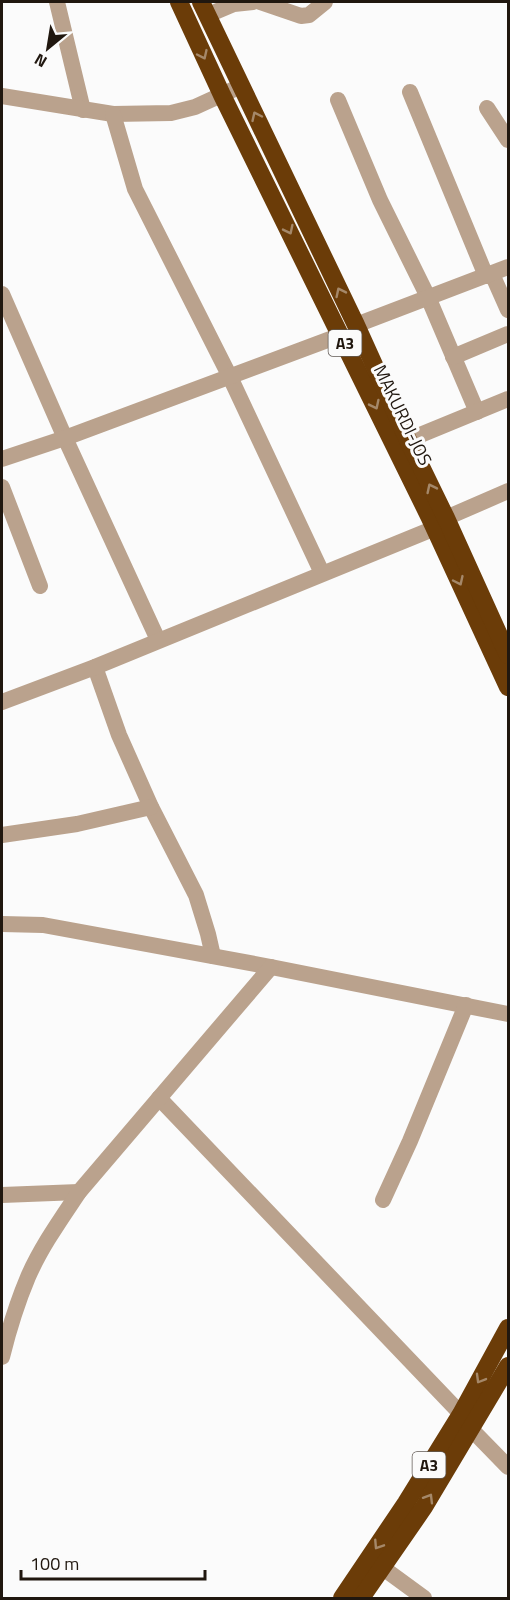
<svg xmlns="http://www.w3.org/2000/svg" width="510" height="1600" viewBox="0 0 510 1600" font-family="'Titillium Web',sans-serif">
  <style>
    .lines { fill: none; stroke-linecap: round; stroke-linejoin: round }
    .minor { stroke: #baa28d; stroke-width: 16 }
    .highway { stroke: #6b3c08; stroke-width: 18 }
    .oneway { stroke: #a58869 }
    .labels { text-anchor: middle; dominant-baseline: central; stroke-width: 6; stroke-linejoin: round; paint-order: stroke }
    .shield { fill: #fbfbfb; stroke: #625b56; stroke-width: 1.5 }
    .shield-label { font-size: 16px; font-weight: bold; fill: #20170f }
    .street-label { font-size: 18px; fill: #20170f; stroke: #fbfbfb }
  </style>
  <rect width="100%" height="100%" fill="#fbfbfb"/>
  <g class="lines">
    <g class="minor">
      <path d="M 57,2 L 83,110"/>
      <path d="M 260,2 L 301,16 L 309,15 L 325,2"/>
      <path d="M 208,15 L 234,4 L 253,2"/>
      <path d="M 410,92 L 486,276"/>
      <path d="M 2,96 L 113,114 L 171,113 L 195,107 L 241,86"/>
      <path d="M 338,100 L 380,200 L 428,297 L 477,412"/>
      <path d="M 487,108 L 508,140"/>
      <path d="M 113,114 L 135,189 L 230,377 L 322,573"/>
      <path d="M 492,274 L 508,310"/>
      <path d="M 2,294 L 65,438 L 158,640"/>
      <path d="M 356,325 L 508,267"/>
      <path d="M 453,357 L 508,334"/>
      <path d="M 408,440 L 508,399"/>
      <path d="M 2,459 L 65,438 L 341,335"/>
      <path d="M 2,487 L 40,586"/>
      <path d="M 446,518 L 508,491"/>
      <path d="M 95,667 L 119,735 L 151,807 L 196,895 L 208,934 L 213,956"/>
      <path d="M 2,702 L 95,667 L 435,528"/>
      <path d="M 2,835 L 77,824 L 151,807"/>
      <path d="M 2,924 L 43,925 L 271,967 L 508,1014"/>
      <path d="M 159,1098 L 461,1414"/>
      <path d="M 2,1195 L 79,1192"/>
      <path d="M 383,1200 L 410,1141 L 466,1005"/>
      <path d="M 2,1357 C 9,1329 17,1303 28,1277 C 41,1247 61,1219 79,1192 L 271,967"/>
      <path d="M 471,1429 L 508,1467"/>
      <path d="M 383,1568 L 424,1598"/>
    </g>
    <g class="highway">
      <path d="M 179,2 L 222,95 L 429,516 L 508,687"/>
      <path d="M 201,2 L 356,325 L 408,440 L 446,518 L 508,655"/>
      <path d="M 342,1598 L 406,1503 L 461,1414 L 508,1328"/>
      <path d="M 361,1598 L 424,1507 L 508,1366"/>
    </g>
  </g>
  <defs><path id="oneway-chevron" d="M-2-3.5L2.5 0L-2 3.5" fill="none" stroke-width="1.6" stroke-linecap="round" stroke-linejoin="round" transform="scale(1.5)"/></defs>
  <g class="oneway">
    <use href="#oneway-chevron" transform="translate(203 55) rotate(65)"/>
    <use href="#oneway-chevron" transform="translate(256 116) rotate(-115)"/>
    <use href="#oneway-chevron" transform="translate(289 230) rotate(64)"/>
    <use href="#oneway-chevron" transform="translate(340 292) rotate(-116)"/>
    <use href="#oneway-chevron" transform="translate(375 405) rotate(64)"/>
    <use href="#oneway-chevron" transform="translate(431 488) rotate(-116)"/>
    <use href="#oneway-chevron" transform="translate(459 581) rotate(65)"/>
    <use href="#oneway-chevron" transform="translate(480 1379) rotate(120)"/>
    <use href="#oneway-chevron" transform="translate(429 1498) rotate(-59)"/>
    <use href="#oneway-chevron" transform="translate(378 1545) rotate(123)"/>
  </g>
  <g class="labels">
    <g class="shield">
      <rect x="328.5" y="330" width="33" height="26" rx="4.5"/>
      <rect x="412.5" y="1452" width="33" height="26" rx="4.5"/>
    </g>
    <g class="shield-label">
      <text x="345" y="343">A3</text>
      <text x="429" y="1465">A3</text>
    </g>
    <g class="street-label">
      <text transform="translate(403 415) rotate(64)">MAKURDI-JOS</text>
    </g>
  </g>
  <rect width="510" height="1600" fill="none" stroke="#20170f" stroke-width="6"/>
  <g transform="translate(48 48) rotate(210)" stroke="#fbfbfb" stroke-width="4.5" paint-order="stroke">
  <path d="M0-4.5L10 22L0 15L-10 22Z" fill="#20170f"/>
  <text y="-9" font-size="16" font-weight="bold" text-anchor="middle" fill="#20170f">N</text>
  </g>
  <path d="M21 1570v9h184v-9" fill="none" stroke="#20170f" stroke-width="3"/>
  <text x="30" y="1570" font-size="18" fill="#20170f" stroke="#fbfbfb" stroke-width="4.5" paint-order="stroke">100 m</text>
</svg>
